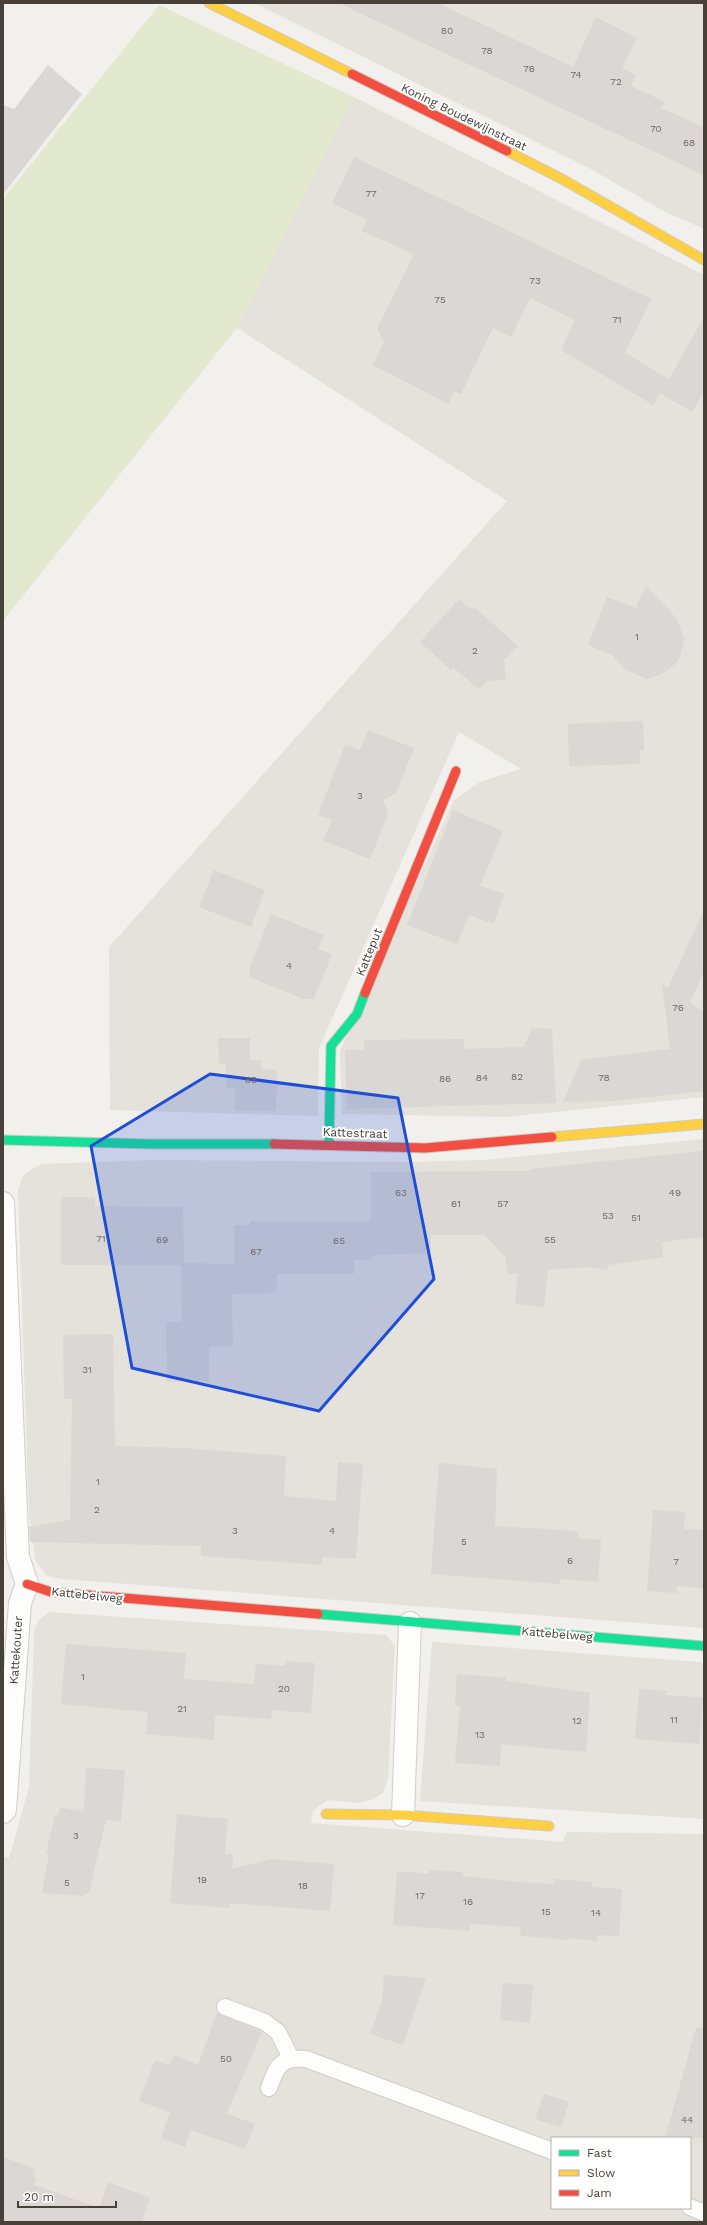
<svg xmlns="http://www.w3.org/2000/svg" width="707" height="2225" viewBox="0 0 707 2225" font-family="'Work Sans',sans-serif">
  <style>
    .residential { fill: #e5e1db; fill-rule: evenodd }
    .green { fill: #e2e9cf }
    .building { fill: #dad7d4 }
    .lines { fill: none; stroke-linecap: round; stroke-linejoin: round }
    .lane-casing { stroke: #d0cecb; stroke-width: 18 }
    .street-casing { stroke: #d0cecb; stroke-width: 24 }
    .fast-casing { stroke: #d0ccc4; stroke-width: 11 }
    .slow-casing { stroke: #d0ccc4; stroke-width: 11 }
    .jam-casing { stroke: #d0ccc4; stroke-width: 11 }
    .lane { stroke: #fdfdfc; stroke-width: 16 }
    .street { stroke: #fdfdfc; stroke-width: 22 }
    .fast { stroke: #16e098; stroke-width: 9 }
    .slow { stroke: #ffcf43; stroke-width: 9 }
    .jam { stroke: #f24e42; stroke-width: 9 }
    .marked { fill: #1d4ed8; fill-opacity: 0.2; stroke: #1d4ed8; stroke-width: 3; stroke-linejoin: round }
    .labels { text-anchor: middle; dominant-baseline: central; stroke-width: 4; stroke-linejoin: round; paint-order: stroke }
    .number-label { font-size: 10px; fill: #6e6861 }
    .street-label { font-size: 12px; fill: #484139; stroke: #fff }
  </style>
  <rect width="100%" height="100%" fill="#f2f0ed"/>
  <g class="residential">
    <path d="M 254,3 L 704,3 L 704,229 L 665,212 L 589,168 Z"/>
    <path d="M 354,97 L 704,275 L 704,1097 L 506,1117 L 342,1114 L 340,1051 L 454,800 L 480,782 L 521,769 L 459,732 L 319,1048 L 318,1116 L 110,1110 L 109,947 L 507,501 L 237,328 Z"/>
    <path d="M 704,1139 L 703,1628 L 62,1579 L 47,1576 L 35,1560 L 29,1513 L 18,1191 L 23,1175 L 41,1164 L 152,1160 L 407,1162 L 483,1160 Z"/>
    <path d="M 49,1612 L 386,1635 L 395,1646 L 388,1778 L 383,1793 L 371,1800 L 357,1803 L 327,1800 L 313,1811 L 311,1823 L 563,1842 L 567,1832 L 704,1834 L 704,2222 L 3,2222 L 3,1856 L 9,1858 L 29,1787 L 34,1632 L 38,1621 ZM 552,2138 L 690,2138 L 690,2208 L 552,2208 Z"/>
    <path d="M 432,1642 L 701,1662 L 704,1666 L 704,1819 L 420,1801 Z"/>
  </g>
  <path class="green" d="M 159,5 L 354,97 L 237,328 L 3,621 L 3,199 Z"/>
  <g class="building">
    <path d="M 338,3 L 438,3 L 573,67 L 596,17 L 637,38 L 622,68 L 636,75 L 631,86 L 665,102 L 661,108 L 704,127 L 704,175 Z"/>
    <path d="M 48,65 L 82,94 L 3,194 L 3,105 L 14,109 Z"/>
    <path d="M 354,157 L 651,299 L 625,353 L 669,379 L 704,317 L 704,391 L 692,412 L 660,393 L 653,405 L 561,350 L 575,320 L 530,298 L 511,337 L 493,328 L 461,394 L 454,391 L 449,404 L 373,365 L 384,342 L 377,329 L 414,254 L 362,231 L 367,220 L 332,203 Z"/>
    <path d="M 646,586 L 677,619 L 684,639 L 680,657 L 674,665 L 662,674 L 647,679 L 626,670 L 612,655 L 588,645 L 607,597 L 636,608 Z"/>
    <path d="M 459,599 L 472,610 L 474,607 L 518,646 L 504,660 L 506,679 L 487,681 L 479,689 L 453,667 L 451,670 L 420,642 Z"/>
    <path d="M 643,721 L 644,750 L 640,751 L 640,764 L 569,766 L 568,724 Z"/>
    <path d="M 368,730 L 414,748 L 396,793 L 383,800 L 388,814 L 370,859 L 323,841 L 332,820 L 318,815 L 345,745 L 360,750 Z"/>
    <path d="M 453,810 L 503,831 L 480,886 L 504,894 L 494,924 L 469,915 L 457,944 L 407,925 Z"/>
    <path d="M 214,870 L 265,890 L 251,927 L 199,907 Z"/>
    <path d="M 704,910 L 704,971 L 690,1002 L 704,1012 L 704,1091 L 613,1101 L 563,1102 L 581,1060 L 670,1049 L 662,984 L 668,988 Z"/>
    <path d="M 271,914 L 324,935 L 318,949 L 332,954 L 314,999 L 303,999 L 250,977 L 250,967 Z"/>
    <path d="M 532,1028 L 552,1029 L 556,1103 L 347,1109 L 345,1050 L 364,1050 L 364,1040 L 464,1039 L 464,1049 L 524,1047 Z"/>
    <path d="M 218,1038 L 250,1038 L 250,1060 L 261,1060 L 261,1069 L 277,1070 L 276,1111 L 235,1111 L 235,1088 L 226,1088 L 226,1064 L 219,1064 Z"/>
    <path d="M 704,1151 L 704,1237 L 662,1242 L 663,1257 L 608,1265 L 607,1270 L 587,1267 L 548,1270 L 544,1307 L 515,1304 L 518,1274 L 507,1274 L 506,1258 L 485,1235 L 431,1235 L 431,1253 L 372,1255 L 372,1260 L 354,1260 L 354,1274 L 277,1274 L 276,1293 L 232,1294 L 233,1347 L 209,1347 L 209,1381 L 167,1382 L 166,1322 L 182,1322 L 181,1265 L 61,1265 L 61,1197 L 95,1197 L 95,1206 L 183,1207 L 184,1263 L 234,1264 L 234,1225 L 250,1225 L 250,1221 L 371,1221 L 371,1172 L 529,1171 L 530,1169 Z"/>
    <path d="M 113,1334 L 115,1446 L 183,1448 L 286,1456 L 284,1496 L 336,1501 L 338,1462 L 363,1464 L 356,1559 L 323,1557 L 322,1565 L 201,1556 L 201,1546 L 30,1542 L 29,1527 L 70,1520 L 72,1399 L 64,1399 L 63,1335 Z"/>
    <path d="M 439,1463 L 497,1469 L 495,1526 L 578,1531 L 578,1538 L 601,1540 L 598,1582 L 560,1579 L 560,1584 L 431,1574 Z"/>
    <path d="M 653,1510 L 685,1512 L 684,1529 L 704,1530 L 704,1588 L 677,1586 L 676,1593 L 647,1591 Z"/>
    <path d="M 66,1644 L 186,1653 L 184,1679 L 254,1684 L 256,1664 L 285,1666 L 285,1661 L 315,1663 L 311,1713 L 272,1710 L 271,1719 L 215,1715 L 214,1740 L 146,1734 L 148,1712 L 61,1704 Z"/>
    <path d="M 457,1674 L 506,1678 L 506,1681 L 590,1693 L 586,1752 L 501,1744 L 500,1766 L 455,1763 L 460,1706 L 455,1705 Z"/>
    <path d="M 639,1689 L 667,1691 L 666,1695 L 703,1698 L 699,1744 L 635,1739 Z"/>
    <path d="M 86,1768 L 125,1770 L 121,1822 L 106,1819 L 89,1894 L 84,1893 L 84,1896 L 42,1893 L 49,1854 L 46,1853 L 55,1815 L 58,1815 L 60,1807 L 84,1812 Z"/>
    <path d="M 177,1814 L 228,1819 L 225,1854 L 233,1854 L 232,1869 L 270,1859 L 334,1864 L 330,1911 L 229,1903 L 229,1908 L 170,1903 Z"/>
    <path d="M 430,1870 L 463,1872 L 463,1876 L 519,1882 L 555,1884 L 555,1879 L 592,1882 L 592,1887 L 622,1889 L 619,1936 L 597,1935 L 597,1941 L 569,1938 L 569,1940 L 520,1936 L 521,1927 L 470,1924 L 470,1931 L 393,1925 L 397,1871 L 429,1874 Z"/>
    <path d="M 384,1975 L 426,1978 L 403,2045 L 370,2034 L 382,2002 Z"/>
    <path d="M 503,1983 L 533,1985 L 530,2023 L 500,2020 Z"/>
    <path d="M 217,2013 L 262,2032 L 227,2114 L 255,2124 L 245,2149 L 191,2130 L 185,2147 L 161,2138 L 170,2112 L 139,2101 L 155,2060 L 169,2066 L 174,2055 L 198,2065 Z"/>
    <path d="M 696,2028 L 704,2029 L 704,2138 L 665,2138 Z"/>
    <path d="M 544,2094 L 569,2102 L 561,2127 L 535,2119 Z"/>
    <path d="M 3,2157 L 35,2169 L 33,2177 L 36,2178 L 34,2185 L 99,2208 L 108,2182 L 150,2198 L 142,2222 L 3,2222 Z"/>
  </g>
  <g class="lines">
    <g class="lane-casing">
      <g id="lane">
        <path d="M 225,2007 L 265,2022 L 278,2032 L 291,2058"/>
        <path d="M 269,2088 C 277,2066 280,2057 306,2059 L 552,2151"/>
        <path d="M 690,2207 L 704,2213"/>
      </g>
    </g>
    <g class="street-casing">
      <g id="street">
        <path d="M 3,1203 L 18,1557 L 27,1584 L 20,1603 L 5,1810 L 3,1812"/>
        <path d="M 403,1815 L 410,1623"/>
      </g>
    </g>
    <g class="fast-casing">
      <g id="fast">
        <path d="M 3,1140 L 151,1144 L 274,1144"/>
        <path d="M 329,1144 L 331,1046 L 357,1014 L 365,993"/>
        <path d="M 318,1614 L 704,1646"/>
      </g>
    </g>
    <g class="slow-casing">
      <g id="slow">
        <path d="M 209,3 L 352,74"/>
        <path d="M 507,151 L 562,179 L 704,260"/>
        <path d="M 552,1137 L 704,1124"/>
        <path d="M 326,1814 L 403,1815 L 549,1826"/>
      </g>
    </g>
    <g class="jam-casing">
      <g id="jam">
        <path d="M 352,74 L 507,151"/>
        <path d="M 365,993 L 456,771"/>
        <path d="M 274,1144 L 425,1148 L 552,1137"/>
        <path d="M 27,1584 L 51,1592 L 318,1614"/>
      </g>
    </g>
    <use href="#lane" class="lane"/>
    <use href="#street" class="street"/>
    <use href="#fast" class="fast"/>
    <use href="#slow" class="slow"/>
    <use href="#jam" class="jam"/>
  </g>
  <path class="marked" d="M 210,1074 L 398,1098 L 434,1279 L 319,1411 L 132,1368 L 91,1146 Z"/>
  <g class="labels">
    <g class="number-label">
      <text x="447" y="30">80</text>
      <text x="487" y="50">78</text>
      <text x="529" y="68">76</text>
      <text x="576" y="74">74</text>
      <text x="616" y="81">72</text>
      <text x="656" y="128">70</text>
      <text x="689" y="142">68</text>
      <text x="371" y="193">77</text>
      <text x="535" y="280">73</text>
      <text x="440" y="299">75</text>
      <text x="617" y="319">71</text>
      <text x="637" y="636">1</text>
      <text x="475" y="650">2</text>
      <text x="360" y="795">3</text>
      <text x="289" y="965">4</text>
      <text x="678" y="1007">76</text>
      <text x="517" y="1076">82</text>
      <text x="482" y="1077">84</text>
      <text x="604" y="1077">78</text>
      <text x="445" y="1078">86</text>
      <text x="251" y="1079">88</text>
      <text x="401" y="1192">63</text>
      <text x="675" y="1192">49</text>
      <text x="456" y="1203">61</text>
      <text x="503" y="1203">57</text>
      <text x="608" y="1215">53</text>
      <text x="636" y="1217">51</text>
      <text x="101" y="1238">71</text>
      <text x="162" y="1239">69</text>
      <text x="550" y="1239">55</text>
      <text x="339" y="1240">65</text>
      <text x="256" y="1251">67</text>
      <text x="87" y="1369">31</text>
      <text x="98" y="1481">1</text>
      <text x="97" y="1509">2</text>
      <text x="235" y="1530">3</text>
      <text x="332" y="1530">4</text>
      <text x="464" y="1541">5</text>
      <text x="570" y="1560">6</text>
      <text x="676" y="1561">7</text>
      <text x="83" y="1676">1</text>
      <text x="284" y="1688">20</text>
      <text x="182" y="1708">21</text>
      <text x="674" y="1719">11</text>
      <text x="577" y="1720">12</text>
      <text x="480" y="1734">13</text>
      <text x="76" y="1835">3</text>
      <text x="202" y="1879">19</text>
      <text x="67" y="1882">5</text>
      <text x="303" y="1885">18</text>
      <text x="420" y="1895">17</text>
      <text x="468" y="1901">16</text>
      <text x="546" y="1911">15</text>
      <text x="596" y="1912">14</text>
      <text x="226" y="2058">50</text>
      <text x="687" y="2119">44</text>
    </g>
    <g class="street-label">
      <text transform="translate(464 117) rotate(26)">Koning Boudewijnstraat</text>
      <text transform="translate(369 952) rotate(-68)">Katteput</text>
      <text transform="translate(355 1133) rotate(2)">Kattestraat</text>
      <text transform="translate(87 1595) rotate(6)">Kattebelweg</text>
      <text transform="translate(557 1634) rotate(5)">Kattebelweg</text>
      <text transform="translate(16 1650) rotate(-86)">Kattekouter</text>
    </g>
  </g>
  <rect width="707" height="2225" fill="none" stroke="#484139" stroke-width="8"/>
  <rect x="551" y="2137" width="140" height="72" fill="#ffffff" stroke="#b6b3b0"/>
  <rect x="559" y="2150" width="20" height="6" fill="#16e098" stroke="#b6b3b0"/>
  <text x="587" y="2157" font-size="12" fill="#484139">Fast</text>
  <rect x="559" y="2170" width="20" height="6" fill="#ffcf43" stroke="#b6b3b0"/>
  <text x="587" y="2177" font-size="12" fill="#484139">Slow</text>
  <rect x="559" y="2190" width="20" height="6" fill="#f24e42" stroke="#b6b3b0"/>
  <text x="587" y="2197" font-size="12" fill="#484139">Jam</text>
  <path d="M18 2201v6h98v-6" fill="none" stroke="#484139" stroke-width="2"/>
  <text x="24" y="2201" font-size="12" fill="#484139" stroke="#ffffff" stroke-width="3" paint-order="stroke">20 m</text>
</svg>
